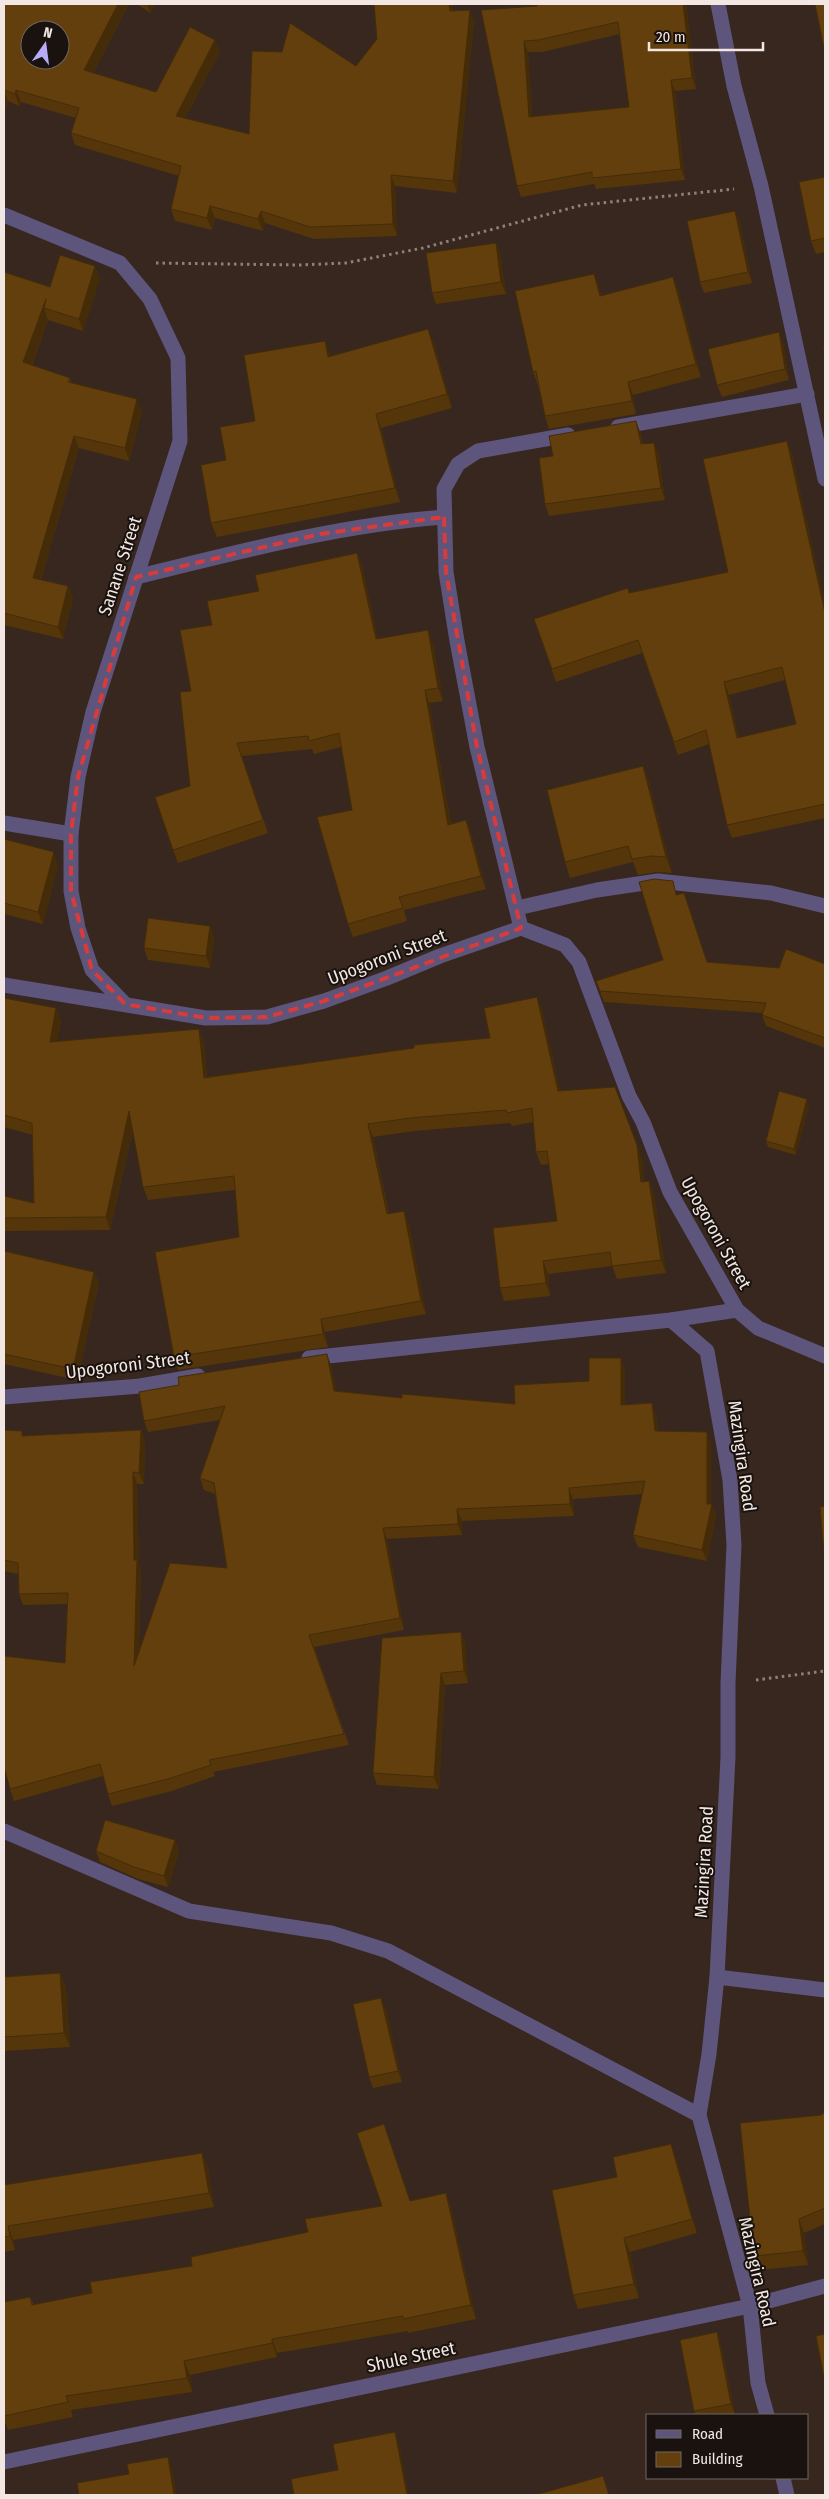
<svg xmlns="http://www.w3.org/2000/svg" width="829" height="2499" viewBox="0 0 829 2499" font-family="'Fira Sans Condensed',sans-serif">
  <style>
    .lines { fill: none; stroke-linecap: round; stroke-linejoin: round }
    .path { stroke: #8f817a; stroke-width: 3; stroke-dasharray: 2.5 4; stroke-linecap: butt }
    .minor { stroke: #5d557c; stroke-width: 15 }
    .wall { fill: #54360a; fill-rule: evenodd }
    .shaded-wall { fill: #452c08 }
    .building { fill: #623f0c; stroke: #452c08; fill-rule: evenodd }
    .marked { fill: none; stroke: #d93b3b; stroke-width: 4; stroke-dasharray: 10 6; stroke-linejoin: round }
    .labels { text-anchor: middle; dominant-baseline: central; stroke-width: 4; stroke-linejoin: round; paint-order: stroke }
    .street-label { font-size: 18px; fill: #f2e7e2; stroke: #19120e }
  </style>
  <rect width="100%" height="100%" fill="#37271f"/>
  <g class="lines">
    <g class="path">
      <path d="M 156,263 L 299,265 L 346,263 L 423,248 L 582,205 L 734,189"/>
      <path d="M 756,1680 L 825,1671"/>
    </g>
    <g class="minor">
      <path d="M 718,4 L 734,86 L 761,186 L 825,479"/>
      <path d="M 4,215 L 120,263 L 150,299 L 178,358 L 180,441 L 93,712 L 78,777 L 71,834 L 71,891 L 78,928 L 92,970 L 125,1004"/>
      <path d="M 618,427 L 807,394"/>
      <path d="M 136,577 C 238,552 339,525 444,517"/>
      <path d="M 4,823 L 71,834"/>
      <path d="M 517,908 L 597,890 L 658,881 L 771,893 L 825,906"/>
      <path d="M 521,928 L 477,747 L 457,641 L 446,572 L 444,489 L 458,464 L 478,451 L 568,435"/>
      <path d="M 4,985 L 206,1018 L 267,1017 L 324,1001 L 387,978 L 440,956 L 521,928 L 565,945 L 579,962 L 629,1096 L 643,1122 L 670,1192 L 737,1310 L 758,1328 L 825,1356"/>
      <path d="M 671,1320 L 707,1351 L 730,1480 L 734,1545 L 728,1683 L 728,1757 L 717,1977 L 709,2054 L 699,2115 L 750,2306 L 758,2383 L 767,2415"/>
      <path d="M 309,1358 L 671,1320 L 737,1310"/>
      <path d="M 4,1397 L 140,1386 L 198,1376"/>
      <path d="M 4,1831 L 189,1911 L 331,1933 L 388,1951 L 699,2115"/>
      <path d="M 717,1977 L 825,1990"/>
      <path d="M 4,2462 L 750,2306 L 825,2286"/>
      <path d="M 783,2478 L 787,2495"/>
    </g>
  </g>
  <g class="wall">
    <path d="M 4,4 L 129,4 L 93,73 L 156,92 L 220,52 L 185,118 L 249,134 L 356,66 L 377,39 L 383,4 L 451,4 L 453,11 L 474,21 L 457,193 L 395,186 L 397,236 L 314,239 L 265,223 L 263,231 L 215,218 L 212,230 L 175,221 L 171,209 L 179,176 L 75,145 L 71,133 L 76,118 L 21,102 L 19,106 L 8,101 L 4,114 Z"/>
    <path d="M 137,4 L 156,4 L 150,13 Z"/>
    <path d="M 686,4 L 696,89 L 675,91 L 685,180 L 596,189 L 594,184 L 521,197 L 517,186 L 481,10 ZM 620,34 L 629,107 L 532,117 L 528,52 L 542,52 Z"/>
    <path d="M 825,177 L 825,252 L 816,254 L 811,241 Z"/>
    <path d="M 735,211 L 740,223 L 752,283 L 704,293 L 700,282 Z"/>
    <path d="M 496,243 L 500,254 L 506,294 L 436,304 L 432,293 Z"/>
    <path d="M 4,272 L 50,287 L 100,278 L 83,331 L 48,320 L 32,365 L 70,378 L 71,383 L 142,412 L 129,461 L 79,448 L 41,580 L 68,586 L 73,599 L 63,639 L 4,625 Z"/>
    <path d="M 594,274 L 599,287 L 601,296 L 673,277 L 678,290 L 701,377 L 633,395 L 636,414 L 549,429 L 545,416 L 538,385 L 533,372 Z"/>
    <path d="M 779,332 L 783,343 L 789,380 L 722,397 L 717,385 Z"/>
    <path d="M 434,343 L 452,408 L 381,428 L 400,502 L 217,537 L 211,523 L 226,460 L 255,421 L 331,356 Z"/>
    <path d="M 636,421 L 640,432 L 643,444 L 654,443 L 659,454 L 665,500 L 549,516 L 545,504 L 553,456 Z"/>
    <path d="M 787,441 L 792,454 L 825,605 L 825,818 L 732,838 L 727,825 L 709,744 L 678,755 L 642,653 L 556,682 L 534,619 L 629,593 L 728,572 ZM 785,680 L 796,724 L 739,738 L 729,695 Z"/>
    <path d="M 357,553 L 362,566 L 378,639 L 433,643 L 443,701 L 429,703 L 451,824 L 466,820 L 471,833 L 486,889 L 404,910 L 407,921 L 353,937 L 348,924 L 352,810 L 341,747 L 314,754 L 312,749 L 242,756 L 268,833 L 178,863 L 173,850 L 190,786 L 212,625 L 259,591 Z"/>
    <path d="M 643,766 L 649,782 L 672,873 L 657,872 L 638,875 L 633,862 L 570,878 L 565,862 Z"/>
    <path d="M 4,839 L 58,865 L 43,924 L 4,914 Z"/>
    <path d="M 684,893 L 707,962 L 779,968 L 825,964 L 825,1048 L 766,1026 L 762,1015 L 763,1013 L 604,1002 L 596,981 L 663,960 L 677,895 Z"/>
    <path d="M 210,926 L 214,938 L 210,968 L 148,960 L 144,948 Z"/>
    <path d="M 4,998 L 56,1008 L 61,1022 L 57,1041 L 204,1042 L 207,1077 L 490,1038 L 542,1010 L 560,1091 L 642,1158 L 644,1182 L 649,1181 L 654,1194 L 666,1273 L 617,1279 L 612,1266 L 548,1274 L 550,1296 L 504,1301 L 500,1288 L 557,1221 L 549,1164 L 541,1165 L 536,1152 L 533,1122 L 512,1126 L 510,1123 L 414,1131 L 373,1137 L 389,1214 L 409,1224 L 426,1314 L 325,1332 L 328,1347 L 178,1370 L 174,1357 L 239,1237 L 235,1190 L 148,1200 L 143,1187 L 133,1130 L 110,1230 L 4,1231 L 4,1196 L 34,1203 L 33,1135 L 4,1127 Z"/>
    <path d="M 809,1105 L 796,1155 L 768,1147 L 766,1141 Z"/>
    <path d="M 4,1251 L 94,1272 L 99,1283 L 77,1380 L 4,1364 Z"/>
    <path d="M 331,1365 L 336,1391 L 402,1398 L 515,1404 L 625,1370 L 625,1405 L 656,1414 L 658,1432 L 711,1444 L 711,1504 L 716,1516 L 707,1561 L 638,1547 L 633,1535 L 642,1494 L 573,1499 L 574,1516 L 462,1521 L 462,1535 L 387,1539 L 404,1630 L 314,1647 L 349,1745 L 213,1772 L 215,1776 L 172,1791 L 112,1806 L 108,1794 L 103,1776 L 14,1801 L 10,1789 L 65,1663 L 67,1604 L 23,1605 L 19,1594 L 18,1574 L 4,1571 L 4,1430 L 24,1436 L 141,1430 L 145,1441 L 144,1484 L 137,1484 L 139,1565 L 141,1572 L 139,1652 L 227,1568 L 215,1494 L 204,1490 L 200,1478 L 220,1420 L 148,1432 L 144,1421 Z"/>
    <path d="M 461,1632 L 465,1643 L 468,1683 L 445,1685 L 439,1789 L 377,1785 L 373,1773 Z"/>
    <path d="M 175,1840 L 179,1852 L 168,1887 L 138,1879 L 100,1862 L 96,1851 Z"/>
    <path d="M 60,1973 L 66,1988 L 70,2047 L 4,2051 L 4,1977 Z"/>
    <path d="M 386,2009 L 402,2082 L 373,2088 L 369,2077 Z"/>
    <path d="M 825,2112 L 825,2224 L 804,2233 L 808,2265 L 759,2270 L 754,2256 L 821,2115 Z"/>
    <path d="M 676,2158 L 697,2233 L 630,2252 L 639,2298 L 578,2309 L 573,2295 L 617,2177 Z"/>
    <path d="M 208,2167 L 214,2207 L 13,2240 L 15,2250 L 4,2252 L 4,2185 Z"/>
    <path d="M 446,2193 L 451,2208 L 476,2319 L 408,2333 L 408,2331 L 277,2353 L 277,2357 L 190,2375 L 192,2392 L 71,2410 L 73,2417 L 8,2430 L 4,2419 L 4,2302 L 30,2297 L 34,2305 L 92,2293 L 192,2266 L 308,2232 L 382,2206 Z"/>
    <path d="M 717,2332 L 721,2344 L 735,2415 L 696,2415 L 694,2411 Z"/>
  </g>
  <g class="shaded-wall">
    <path d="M 118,4 L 129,4 L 88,82 L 84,70 Z"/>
    <path d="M 147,4 L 156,4 L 150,13 Z"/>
    <path d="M 449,4 L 451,4 L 453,11 L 450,11 Z"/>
    <path d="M 683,4 L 686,4 L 696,89 L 692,78 Z"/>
    <path d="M 470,10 L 474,21 L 457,193 L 453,181 Z"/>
    <path d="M 215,40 L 220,52 L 180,127 L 176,116 Z"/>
    <path d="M 524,41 L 528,52 L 533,129 L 529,117 Z"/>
    <path d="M 671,80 L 675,91 L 685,180 L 681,169 Z"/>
    <path d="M 4,90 L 8,101 L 4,114 Z"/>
    <path d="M 16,90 L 21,102 L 19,106 L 15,94 Z"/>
    <path d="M 391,175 L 395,186 L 397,236 L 393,224 Z"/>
    <path d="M 210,206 L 215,218 L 212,230 L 207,218 Z"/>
    <path d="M 261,211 L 265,223 L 263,231 L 258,219 Z"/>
    <path d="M 735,211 L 740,223 L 752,283 L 748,272 Z"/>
    <path d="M 496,243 L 500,254 L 506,294 L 501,282 Z"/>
    <path d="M 95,266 L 100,278 L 83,331 L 79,319 Z"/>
    <path d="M 594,274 L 599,287 L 604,309 L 600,296 Z"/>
    <path d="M 673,277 L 678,290 L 701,377 L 696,364 Z"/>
    <path d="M 46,299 L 44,308 L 48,320 L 28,374 L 23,362 Z"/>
    <path d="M 428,329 L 434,343 L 452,408 L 447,394 Z"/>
    <path d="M 779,332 L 783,343 L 789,380 L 785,369 Z"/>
    <path d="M 325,341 L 331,355 L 333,371 L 328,357 Z"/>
    <path d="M 628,382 L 633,395 L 636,414 L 632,401 Z"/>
    <path d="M 137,399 L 142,412 L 129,461 L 125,448 Z"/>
    <path d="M 376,414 L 381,428 L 400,502 L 395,488 Z"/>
    <path d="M 636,421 L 640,432 L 645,456 L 641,444 Z"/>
    <path d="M 74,436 L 79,448 L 38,590 L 33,578 Z"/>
    <path d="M 787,441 L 792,454 L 825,605 L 825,613 Z"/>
    <path d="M 654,443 L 659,454 L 665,500 L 661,488 Z"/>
    <path d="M 357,553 L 362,566 L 381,652 L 376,639 Z"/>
    <path d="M 68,586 L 73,599 L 63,639 L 58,627 Z"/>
    <path d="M 428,630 L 433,643 L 443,701 L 438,688 Z"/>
    <path d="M 724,682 L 729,695 L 742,751 L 737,738 Z"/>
    <path d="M 425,690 L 429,703 L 453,838 L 448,825 Z"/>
    <path d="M 643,766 L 649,782 L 672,873 L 666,857 Z"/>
    <path d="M 466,820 L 471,833 L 486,889 L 481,876 Z"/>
    <path d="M 54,852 L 58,865 L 43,924 L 38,912 Z"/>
    <path d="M 210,926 L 214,938 L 210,968 L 206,956 Z"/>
    <path d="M 537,997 L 542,1010 L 563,1104 L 558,1091 Z"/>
    <path d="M 56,1008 L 61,1022 L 54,1055 L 50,1042 Z"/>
    <path d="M 199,1029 L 204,1042 L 208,1091 L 204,1078 Z"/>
    <path d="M 807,1099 L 809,1105 L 796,1155 L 794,1149 Z"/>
    <path d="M 129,1111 L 134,1124 L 110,1230 L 106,1217 Z"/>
    <path d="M 368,1124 L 373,1137 L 391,1228 L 387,1214 Z"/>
    <path d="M 637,1145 L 642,1158 L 645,1195 L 641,1182 Z"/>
    <path d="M 649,1181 L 654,1194 L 666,1273 L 661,1260 Z"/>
    <path d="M 404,1211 L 409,1224 L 426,1314 L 421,1301 Z"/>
    <path d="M 543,1261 L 548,1274 L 550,1296 L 546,1283 Z"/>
    <path d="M 94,1272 L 99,1283 L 77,1380 L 73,1369 Z"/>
    <path d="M 321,1319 L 325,1332 L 328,1347 L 323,1334 Z"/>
    <path d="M 327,1354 L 331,1365 L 338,1403 L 334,1391 Z"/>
    <path d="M 621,1358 L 625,1370 L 625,1417 L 621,1405 Z"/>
    <path d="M 652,1403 L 656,1414 L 659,1443 L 655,1431 Z"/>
    <path d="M 141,1430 L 145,1441 L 144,1484 L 139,1473 Z"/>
    <path d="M 707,1432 L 711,1444 L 711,1505 L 712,1504 L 716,1516 L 707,1561 L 702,1550 L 707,1504 Z"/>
    <path d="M 133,1472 L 137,1484 L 139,1565 L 141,1572 L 138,1678 L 134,1666 L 134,1560 Z"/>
    <path d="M 569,1488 L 573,1499 L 574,1516 L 570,1504 Z"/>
    <path d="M 457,1509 L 462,1521 L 462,1535 L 458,1524 Z"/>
    <path d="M 383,1528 L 387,1539 L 404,1630 L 400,1618 Z"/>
    <path d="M 461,1632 L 465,1643 L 468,1683 L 464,1671 Z"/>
    <path d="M 441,1673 L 445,1685 L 439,1789 L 434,1777 Z"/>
    <path d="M 175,1840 L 179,1852 L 168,1887 L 164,1876 Z"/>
    <path d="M 60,1973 L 66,1988 L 70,2047 L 64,2033 Z"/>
    <path d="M 381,1998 L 386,2009 L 402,2082 L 398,2071 Z"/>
    <path d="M 671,2144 L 676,2158 L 697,2233 L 692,2219 Z"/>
    <path d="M 202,2153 L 208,2167 L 214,2207 L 209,2193 Z"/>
    <path d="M 446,2193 L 451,2208 L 476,2319 L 471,2305 Z"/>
    <path d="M 799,2219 L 804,2233 L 808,2265 L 803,2251 Z"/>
    <path d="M 8,2226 L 13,2240 L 15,2250 L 10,2236 Z"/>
    <path d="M 624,2238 L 630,2252 L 639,2298 L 634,2284 Z"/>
    <path d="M 717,2332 L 721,2344 L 735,2415 L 731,2404 Z"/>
    <path d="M 272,2339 L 277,2353 L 277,2357 L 272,2343 Z"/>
    <path d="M 184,2361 L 190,2375 L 192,2392 L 187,2378 Z"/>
    <path d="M 395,2432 L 399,2444 L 409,2495 L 407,2495 Z"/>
    <path d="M 168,2457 L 172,2469 L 177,2495 L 174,2495 Z"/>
  </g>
  <g class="building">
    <path d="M 4,4 L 118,4 L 84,70 L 156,92 L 190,27 L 215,40 L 176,116 L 249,134 L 252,51 L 282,52 L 290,23 L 356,66 L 377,39 L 374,4 L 449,4 L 450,11 L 470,10 L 453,181 L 391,175 L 393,224 L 310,227 L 261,211 L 258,219 L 210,206 L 207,218 L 171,209 L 181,166 L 71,133 L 79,108 L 16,90 L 15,94 L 4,90 ZM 30,30 L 60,30 L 60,60 L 30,60 Z"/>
    <path d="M 537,4 L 683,4 L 692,78 L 671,80 L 681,169 L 592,178 L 592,172 L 517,186 L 481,10 L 537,6 ZM 618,22 L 629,107 L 529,117 L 524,41 L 538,40 Z"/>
    <path d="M 815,4 L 825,4 L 825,47 L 824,48 Z"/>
    <path d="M 825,177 L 825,238 L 811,241 L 799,182 Z"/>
    <path d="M 735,211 L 748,272 L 700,282 L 687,221 Z"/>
    <path d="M 496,243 L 501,282 L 432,293 L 426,253 Z"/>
    <path d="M 60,255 L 95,266 L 79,319 L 44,308 L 46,299 L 23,362 L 70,378 L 68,382 L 137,399 L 125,448 L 74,436 L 33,578 L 68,586 L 58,627 L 4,613 L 4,272 L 50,287 Z"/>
    <path d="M 594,274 L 600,296 L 673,277 L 696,364 L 628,382 L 632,401 L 545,416 L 536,371 L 533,372 L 515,291 Z"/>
    <path d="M 428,329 L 447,394 L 376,414 L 395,488 L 211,523 L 201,465 L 226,460 L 220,427 L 255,421 L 244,355 L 325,341 L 328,357 Z"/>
    <path d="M 779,332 L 785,369 L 717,385 L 708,349 Z"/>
    <path d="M 825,346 L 825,355 L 823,347 Z"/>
    <path d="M 636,421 L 641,444 L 654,443 L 661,488 L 545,504 L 539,458 L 553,456 L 549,436 Z"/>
    <path d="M 787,441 L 825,613 L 825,804 L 727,825 L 706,730 L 674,742 L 638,640 L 552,669 L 534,619 L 628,588 L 629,593 L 728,572 L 703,459 ZM 782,667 L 796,724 L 737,738 L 724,682 Z"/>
    <path d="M 357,553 L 376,639 L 428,630 L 438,688 L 425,690 L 448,825 L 466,820 L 481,876 L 399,897 L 403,908 L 348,924 L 317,817 L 352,810 L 339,733 L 309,741 L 308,736 L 237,743 L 263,820 L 173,850 L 155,797 L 190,786 L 180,692 L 191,691 L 180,630 L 212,625 L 207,601 L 259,591 L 255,575 Z"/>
    <path d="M 643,766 L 666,857 L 651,856 L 632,859 L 628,846 L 565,862 L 547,790 Z"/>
    <path d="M 4,839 L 54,852 L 38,912 L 4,903 Z"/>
    <path d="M 654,879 L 673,881 L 676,895 L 684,893 L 707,962 L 779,968 L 786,949 L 825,964 L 825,1038 L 762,1015 L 766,1003 L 600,991 L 596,981 L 663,960 L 639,882 Z"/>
    <path d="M 148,918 L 210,926 L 206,956 L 144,948 Z"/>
    <path d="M 537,997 L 558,1091 L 615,1087 L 637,1145 L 641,1182 L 649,1181 L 661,1260 L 612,1266 L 610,1252 L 543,1261 L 546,1283 L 500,1288 L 493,1228 L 557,1221 L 547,1151 L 536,1152 L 532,1108 L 507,1113 L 506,1110 L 410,1118 L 368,1124 L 387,1214 L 404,1211 L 421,1301 L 321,1319 L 323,1334 L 174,1357 L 155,1252 L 239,1237 L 234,1176 L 143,1187 L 129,1111 L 106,1217 L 4,1218 L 4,1196 L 34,1203 L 32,1123 L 4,1115 L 4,998 L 56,1008 L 50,1042 L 199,1029 L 204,1078 L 414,1048 L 414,1045 L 490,1038 L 484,1008 Z"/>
    <path d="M 779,1091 L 807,1099 L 794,1149 L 766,1141 Z"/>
    <path d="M 4,1251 L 94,1272 L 73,1369 L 4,1354 Z"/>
    <path d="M 327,1354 L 334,1391 L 402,1398 L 402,1394 L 515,1404 L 514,1385 L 589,1381 L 589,1358 L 621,1358 L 621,1405 L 652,1403 L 655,1431 L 707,1432 L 707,1504 L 712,1504 L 702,1550 L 633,1535 L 645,1481 L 569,1488 L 570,1504 L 457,1509 L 458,1524 L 383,1528 L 400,1618 L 309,1635 L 344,1734 L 209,1760 L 211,1765 L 168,1779 L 108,1794 L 100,1764 L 10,1789 L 4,1767 L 4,1656 L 65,1663 L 68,1593 L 19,1594 L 18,1563 L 4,1560 L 4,1430 L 22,1431 L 22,1436 L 141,1430 L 139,1473 L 133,1472 L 134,1560 L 137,1560 L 134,1666 L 170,1563 L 227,1568 L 214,1483 L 200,1478 L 225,1406 L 144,1421 L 139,1392 L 179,1385 L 178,1377 Z"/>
    <path d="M 825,1506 L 825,1564 L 820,1507 Z"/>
    <path d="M 461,1632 L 464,1671 L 441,1673 L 434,1777 L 373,1773 L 382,1638 Z"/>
    <path d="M 105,1820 L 175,1840 L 164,1876 L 134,1867 L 96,1851 Z"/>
    <path d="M 60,1973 L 64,2033 L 4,2037 L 4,1977 Z"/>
    <path d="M 381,1998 L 398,2071 L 369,2077 L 353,2004 Z"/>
    <path d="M 825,2112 L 825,2208 L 799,2219 L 803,2251 L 754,2256 L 740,2123 L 821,2115 Z"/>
    <path d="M 384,2124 L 410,2201 L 446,2193 L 471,2305 L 403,2319 L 403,2316 L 272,2339 L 272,2343 L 184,2361 L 187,2378 L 66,2396 L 68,2402 L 4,2416 L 4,2302 L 30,2297 L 32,2305 L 92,2293 L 90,2282 L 192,2266 L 191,2257 L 308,2232 L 305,2219 L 382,2206 L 357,2133 Z"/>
    <path d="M 671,2144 L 692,2219 L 624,2238 L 634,2284 L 573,2295 L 552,2190 L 617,2177 L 613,2157 Z"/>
    <path d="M 202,2153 L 209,2193 L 8,2226 L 10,2236 L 4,2237 L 4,2185 Z"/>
    <path d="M 717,2332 L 731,2404 L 694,2411 L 680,2340 Z"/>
    <path d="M 825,2334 L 825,2383 L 816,2336 Z"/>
    <path d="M 395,2432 L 407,2495 L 294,2495 L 291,2479 L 338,2470 L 333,2444 Z"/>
    <path d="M 168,2457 L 174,2495 L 79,2495 L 77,2483 L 129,2474 L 127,2464 Z"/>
    <path d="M 603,2476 L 609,2495 L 535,2495 Z"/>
  </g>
  <path class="marked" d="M 444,517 L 446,572 L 477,747 L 521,928 L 324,1001 L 267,1017 L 206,1018 L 125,1004 L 92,970 L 71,891 L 71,834 L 78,777 L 136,577 L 320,534 Z"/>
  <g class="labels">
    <g class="street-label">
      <text transform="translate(120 566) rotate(-72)">Sanane Street</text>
      <text transform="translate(387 957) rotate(-21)">Upogoroni Street</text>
      <text transform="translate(716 1233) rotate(61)">Upogoroni Street</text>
      <text transform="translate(128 1365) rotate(-7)">Upogoroni Street</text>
      <text transform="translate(742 1456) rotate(82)">Mazingira Road</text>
      <text transform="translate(704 1862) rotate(-87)">Mazingira Road</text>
      <text transform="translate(757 2272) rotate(77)">Mazingira Road</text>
      <text transform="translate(411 2357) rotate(-12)">Shule Street</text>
    </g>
  </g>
  <rect width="829" height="2499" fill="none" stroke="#f2e7e2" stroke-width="10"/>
  <rect x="646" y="2414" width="162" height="65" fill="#19120e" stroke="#706763"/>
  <rect x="656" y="2430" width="25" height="8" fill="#5d557c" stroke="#706763"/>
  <text x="692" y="2439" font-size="15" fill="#f2e7e2">Road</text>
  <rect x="656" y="2452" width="25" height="15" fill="#623f0c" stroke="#706763"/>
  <text x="692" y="2464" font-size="15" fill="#f2e7e2">Building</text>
  <g transform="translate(45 45) rotate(14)"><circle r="24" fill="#19120e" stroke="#706763"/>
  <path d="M0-4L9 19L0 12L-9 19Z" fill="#b8abf7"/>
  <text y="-8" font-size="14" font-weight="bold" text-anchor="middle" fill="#f2e7e2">N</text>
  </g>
  <path d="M649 42v8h114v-8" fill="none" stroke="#f2e7e2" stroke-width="2.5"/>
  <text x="656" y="42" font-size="15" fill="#f2e7e2" stroke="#19120e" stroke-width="4" paint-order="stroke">20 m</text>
</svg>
